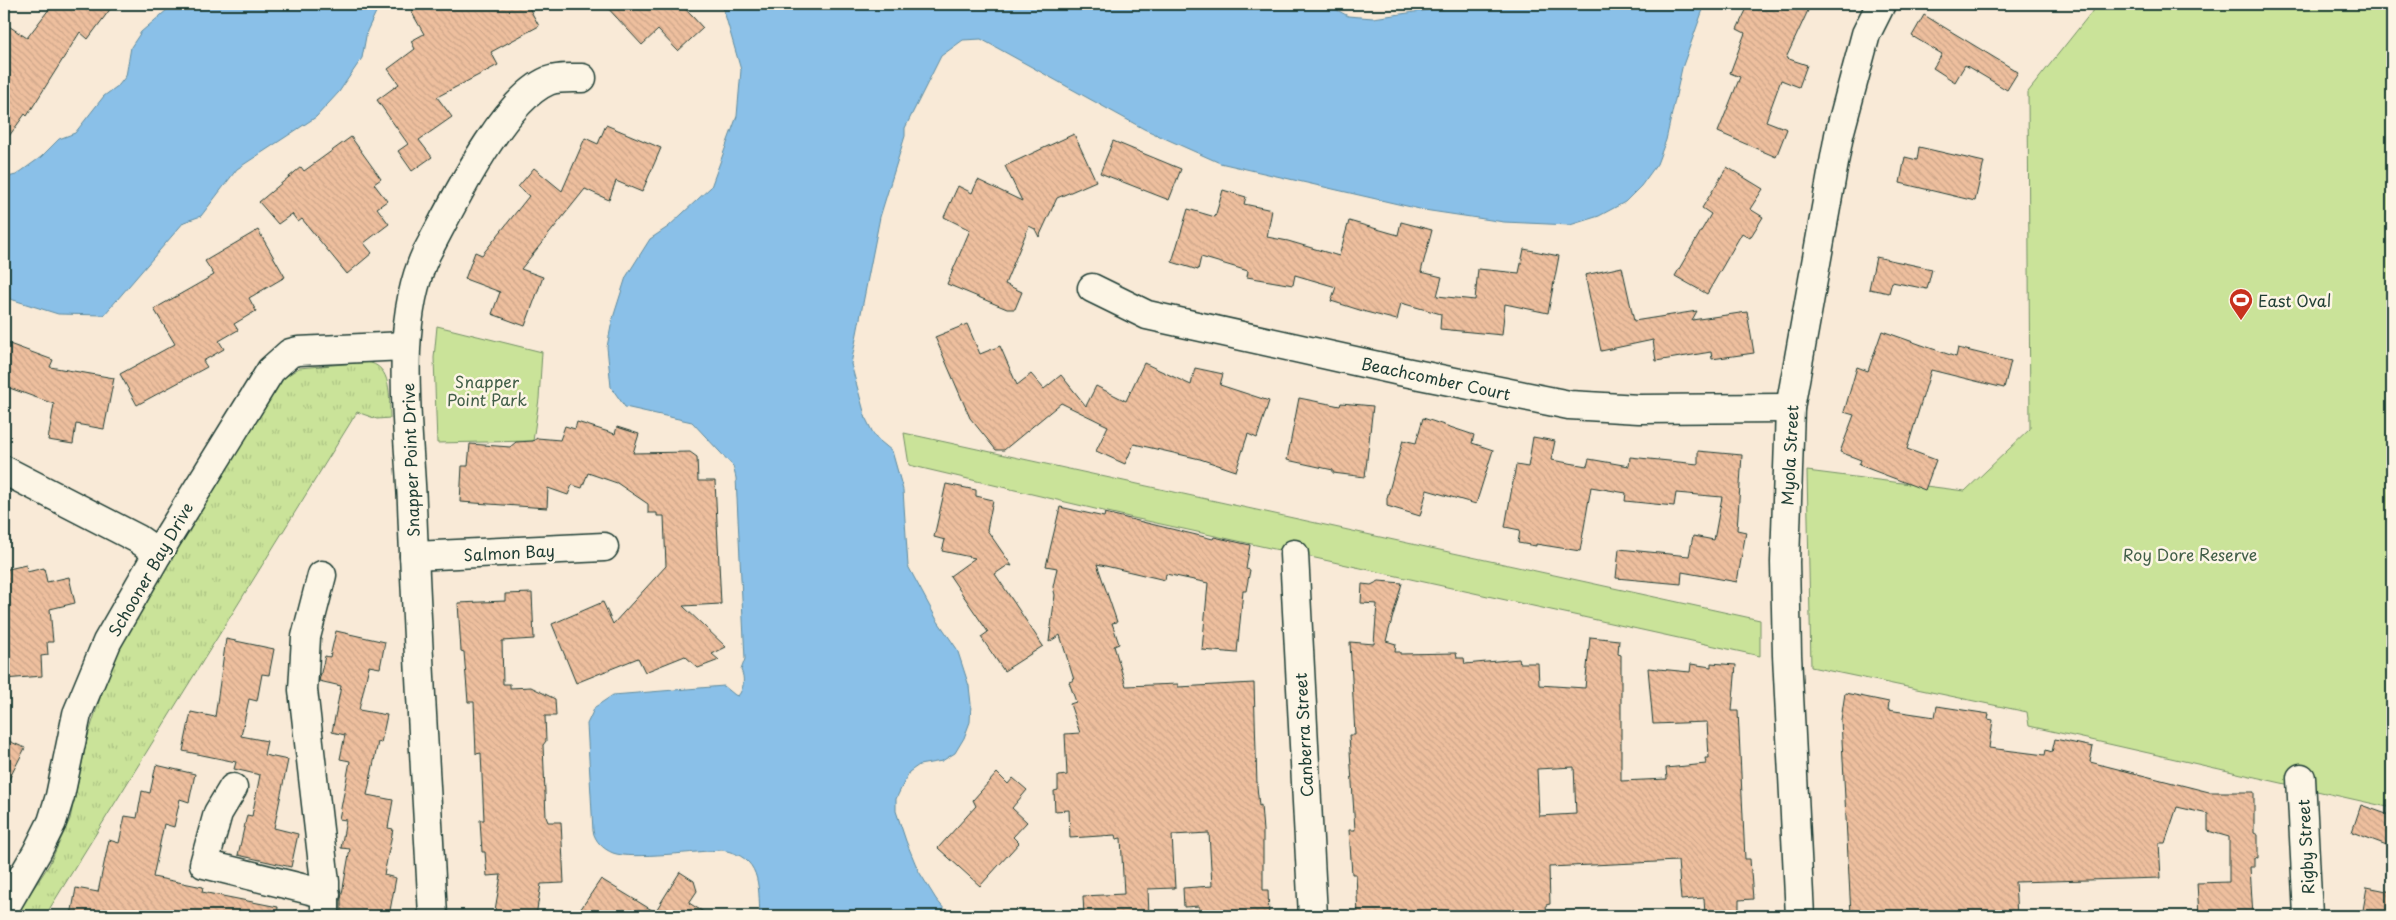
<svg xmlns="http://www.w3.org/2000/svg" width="2396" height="920" viewBox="0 0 2396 920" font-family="'Playpen Sans',sans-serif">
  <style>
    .grass { fill: url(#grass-tufts); stroke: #749066 }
    .park { fill: #cae399; stroke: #749066 }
    .water { fill: #8ac0e8; stroke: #5f8ca0 }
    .building { fill: url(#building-back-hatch); stroke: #1f3d34; fill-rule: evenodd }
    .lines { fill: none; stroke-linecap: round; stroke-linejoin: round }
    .minor-casing { stroke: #1f3d34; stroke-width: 31 }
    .minor { stroke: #fcf5e5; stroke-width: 28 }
    .labels { text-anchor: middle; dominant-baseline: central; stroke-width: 5; stroke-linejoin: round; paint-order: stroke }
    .poi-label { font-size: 16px; fill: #1f3d34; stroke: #fcf5e5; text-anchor: start }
    .street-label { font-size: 16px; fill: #1f3d34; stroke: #fcf5e5 }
    .park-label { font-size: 16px; fill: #415e48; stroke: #fcf5e5 }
  </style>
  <defs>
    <pattern id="grass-tufts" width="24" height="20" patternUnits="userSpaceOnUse" patternTransform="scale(1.25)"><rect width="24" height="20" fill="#cae399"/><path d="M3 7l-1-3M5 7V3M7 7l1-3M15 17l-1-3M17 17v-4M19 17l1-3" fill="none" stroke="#adc484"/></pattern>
    <pattern id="building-back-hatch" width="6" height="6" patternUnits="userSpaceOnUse" patternTransform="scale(1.25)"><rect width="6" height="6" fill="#eebf9e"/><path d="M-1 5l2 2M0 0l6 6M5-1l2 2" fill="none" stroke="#cca589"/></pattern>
  </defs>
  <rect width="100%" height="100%" fill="#f9ead7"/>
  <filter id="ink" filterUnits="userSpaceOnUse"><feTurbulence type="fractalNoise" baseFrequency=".02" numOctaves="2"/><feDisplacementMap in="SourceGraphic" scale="10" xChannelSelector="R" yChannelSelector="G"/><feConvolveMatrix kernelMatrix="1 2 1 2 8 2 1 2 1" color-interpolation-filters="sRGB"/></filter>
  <g filter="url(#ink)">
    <path class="grass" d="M 366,362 C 393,365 389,398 390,418 L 377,419 L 357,412 L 45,916 L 15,916 L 49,865 L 70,819 L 87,739 L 101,695 L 121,645 L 144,603 L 282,379 L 299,368 Z"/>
    <g class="park">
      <path d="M 2098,4 L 2392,4 L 2392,808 L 2029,726 L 2027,712 L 1811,667 L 1807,471 L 1965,491 L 2030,429 L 2028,92 Z"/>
      <path d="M 437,326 L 542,352 L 539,399 L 533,441 L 437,443 L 434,358 Z"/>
      <path d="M 904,433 L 1760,620 L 1760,656 L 1129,517 L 909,465 Z"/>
    </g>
    <g class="water">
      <path d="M 174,4 L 387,4 L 377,10 L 367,31 L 362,58 L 339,92 L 316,117 L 237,169 L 201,216 L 184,222 L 104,315 L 58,314 L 4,297 L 4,178 L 16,175 L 41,157 L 59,139 L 75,133 L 104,96 L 119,85 L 126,76 L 131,47 L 141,32 Z"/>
      <path d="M 722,4 L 1326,4 L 1348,16 L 1373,18 L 1443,8 L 1448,4 L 1705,4 L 1682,68 L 1666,140 L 1657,164 L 1641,186 L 1625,202 L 1599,216 L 1570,225 L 1504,222 L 1424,210 L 1220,163 L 1144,129 L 981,39 L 963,40 L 941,56 L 905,128 L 905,136 L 880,217 L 851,364 L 866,419 L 875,437 L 892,451 L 903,490 L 908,566 L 937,620 L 957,649 L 969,686 L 971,704 L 970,722 L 964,738 L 955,753 L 942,761 L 919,765 L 909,772 L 896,799 L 896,811 L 906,841 L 918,870 L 936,899 L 950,916 L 760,916 C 758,884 762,857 722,850 C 699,851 632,860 613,853 C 603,849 595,841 593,831 L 587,724 L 595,707 L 613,695 L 724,686 L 735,695 L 738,696 C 744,689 745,678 741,670 L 745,659 L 736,478 L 733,466 L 692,422 L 625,407 L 611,387 L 607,347 L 612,321 L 626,277 L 650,239 L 668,227 L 711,187 L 737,116 L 741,70 Z"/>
    </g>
    <g class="building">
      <path d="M 53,4 L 114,4 L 88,39 L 80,32 L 27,116 L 25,114 L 4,143 L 4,23 L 27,38 Z"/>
      <path d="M 426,4 L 527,4 L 539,26 L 491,52 L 498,65 L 437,97 L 452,117 L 419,140 L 432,157 L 412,171 L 398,151 L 408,144 L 377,100 L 399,84 L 388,69 L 415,49 L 411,41 L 424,34 L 411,11 Z"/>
      <path d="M 604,4 L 681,4 L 703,28 L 678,51 L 658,30 L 642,45 Z"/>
      <path d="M 1749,4 L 1811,4 L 1786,58 L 1807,65 L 1799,87 L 1781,80 L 1766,121 L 1787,129 L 1776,157 L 1718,132 L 1740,77 L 1730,73 L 1745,33 L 1737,29 Z"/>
      <path d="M 1924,15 L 2018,72 L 2007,90 L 1965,65 L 1955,82 L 1933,68 L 1942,54 L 1912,36 Z"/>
      <path d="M 606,125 L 661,148 L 642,192 L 616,181 L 609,200 L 585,189 L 521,269 L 543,277 L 525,326 L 492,314 L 500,292 L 465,279 L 475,252 L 482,255 L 529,196 L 518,187 L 534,168 L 562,191 L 585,138 L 598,144 Z"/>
      <path d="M 1074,134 L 1096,181 L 1057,198 L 1039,237 L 1035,229 L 1029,226 L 1005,284 L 1022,292 L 1015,309 L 1007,309 L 947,284 L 970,230 L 944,217 L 958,186 L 972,193 L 978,180 L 1022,201 L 1005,166 Z"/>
      <path d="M 351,137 L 381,179 L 374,184 L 387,201 L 377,208 L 389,224 L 364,243 L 372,253 L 347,274 L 302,219 L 298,222 L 292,214 L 278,224 L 259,202 L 301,167 L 304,171 Z"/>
      <path d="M 1113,141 L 1181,169 L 1169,200 L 1100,173 Z"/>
      <path d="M 1919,147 L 1984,162 L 1975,201 L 1900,183 L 1905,157 L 1917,160 Z"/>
      <path d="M 1727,167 L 1763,189 L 1750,209 L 1763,217 L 1750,238 L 1742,233 L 1707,294 L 1675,276 L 1711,214 L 1702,208 Z"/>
      <path d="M 1223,190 L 1246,197 L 1244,204 L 1272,210 L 1267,237 L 1288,241 L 1339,256 L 1349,221 L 1398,235 L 1401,222 L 1432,230 L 1421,272 L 1442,277 L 1437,296 L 1475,300 L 1478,269 L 1519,273 L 1524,249 L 1559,256 L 1548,313 L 1505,304 L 1502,335 L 1440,329 L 1441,314 L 1401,303 L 1397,320 L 1366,312 L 1331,301 L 1336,287 L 1295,275 L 1293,285 L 1247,277 L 1248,271 L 1201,257 L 1198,270 L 1172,262 L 1188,209 L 1215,217 Z"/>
      <path d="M 258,230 L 285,277 L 249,298 L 256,311 L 234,324 L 238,330 L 219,341 L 224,349 L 203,361 L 207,367 L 137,405 L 120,374 L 175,344 L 154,309 L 214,275 L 205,261 Z"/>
      <path d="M 1876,257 L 1932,269 L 1927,289 L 1892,282 L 1889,293 L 1869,289 Z"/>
      <path d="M 1622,267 L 1634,321 L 1697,311 L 1692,320 L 1747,312 L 1754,353 L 1712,359 L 1711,352 L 1656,361 L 1653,340 L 1601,351 L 1585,275 Z"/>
      <path d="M 967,324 L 980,354 L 1000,346 L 1017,385 L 1031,374 L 1044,389 L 1061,375 L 1086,406 L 1096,386 L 1126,401 L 1144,363 L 1191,385 L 1195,368 L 1223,374 L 1220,385 L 1269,401 L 1257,438 L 1248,434 L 1236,471 L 1200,459 L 1134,444 L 1125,464 L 1096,451 L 1108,426 L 1061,403 L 1004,450 L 996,450 L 970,418 L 935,337 Z"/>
      <path d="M 1882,331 L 1956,357 L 1958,348 L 2011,361 L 2004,388 L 1931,370 L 1907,449 L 1936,460 L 1925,490 L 1859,465 L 1861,460 L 1840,452 L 1854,415 L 1844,412 L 1857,367 L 1868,371 Z"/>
      <path d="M 4,342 L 53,360 L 50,367 L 114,378 L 104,429 L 76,424 L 73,444 L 48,440 L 54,404 L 4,386 Z"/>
      <path d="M 1299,398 L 1340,406 L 1341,403 L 1373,406 L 1365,477 L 1333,473 L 1333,470 L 1287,460 Z"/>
      <path d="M 1423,418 L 1474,435 L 1472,443 L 1493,450 L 1476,504 L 1427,490 L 1420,516 L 1387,506 L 1387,498 L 1403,440 L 1416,443 Z"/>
      <path d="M 577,422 L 615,434 L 617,427 L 639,434 L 633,453 L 690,452 L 697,457 L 698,481 L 715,481 L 721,604 L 683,606 L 726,647 L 712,654 L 719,660 L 698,668 L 685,656 L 645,672 L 638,658 L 576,683 L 552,624 L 603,602 L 613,624 L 666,566 L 664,516 L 657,516 L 657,513 L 648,513 L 648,504 L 617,483 L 588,473 L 582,488 L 572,485 L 568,495 L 548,488 L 547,508 L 460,502 L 462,466 L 468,466 L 470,444 L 510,447 L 516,442 L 533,441 L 537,438 L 560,440 L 565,426 L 575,429 Z"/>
      <path d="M 1533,437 L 1555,441 L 1551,460 L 1587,466 L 1589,459 L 1629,466 L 1630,457 L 1698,464 L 1698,451 L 1742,455 L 1737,530 L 1746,532 L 1737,582 L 1682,572 L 1681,584 L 1616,578 L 1619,549 L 1689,556 L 1693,536 L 1714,540 L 1722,497 L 1676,493 L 1674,506 L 1625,501 L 1626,493 L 1591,487 L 1580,551 L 1536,544 L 1536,546 L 1518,543 L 1520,530 L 1505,527 L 1516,465 L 1528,467 Z"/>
      <path d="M 946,484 L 976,490 L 976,496 L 993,500 L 987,530 L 1012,566 L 1008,565 L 995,574 L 1043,646 L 1004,671 L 981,637 L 988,632 L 950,576 L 975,558 L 942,551 L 945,540 L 934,537 Z"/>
      <path d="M 1060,507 L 1104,517 L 1105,513 L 1213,539 L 1214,537 L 1250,545 L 1246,569 L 1250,570 L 1246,591 L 1243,591 L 1237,653 L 1202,650 L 1208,583 L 1166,574 L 1165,580 L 1097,564 L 1117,622 L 1112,623 L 1119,644 L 1114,646 L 1126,686 L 1178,684 L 1178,687 L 1254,683 L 1257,786 L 1259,806 L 1261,805 L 1263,831 L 1263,890 L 1268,890 L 1269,916 L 1199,916 L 1199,906 L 1184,907 L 1183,888 L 1212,886 L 1209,833 L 1172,835 L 1175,888 L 1148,889 L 1149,916 L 1084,916 L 1083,896 L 1124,894 L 1121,838 L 1116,839 L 1115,835 L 1070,838 L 1069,810 L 1055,811 L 1054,791 L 1058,790 L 1058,776 L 1067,775 L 1065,734 L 1080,733 L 1070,704 L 1076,702 L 1069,682 L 1074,680 L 1060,635 L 1049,642 L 1055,595 L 1053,587 L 1057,568 L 1046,566 Z"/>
      <path d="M 26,565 L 27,572 L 44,568 L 47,582 L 69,577 L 75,603 L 50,609 L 53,642 L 47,642 L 48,655 L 41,656 L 42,676 L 4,679 L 4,570 Z"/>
      <path d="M 1379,581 L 1402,583 L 1386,641 L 1396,644 L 1395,652 L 1400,652 L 1400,654 L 1456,653 L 1457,658 L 1464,658 L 1465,664 L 1519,659 L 1520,663 L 1538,663 L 1539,685 L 1585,688 L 1590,637 L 1619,640 L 1618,654 L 1621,655 L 1621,781 L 1667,779 L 1666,768 L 1706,764 L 1705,758 L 1709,758 L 1707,722 L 1653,724 L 1648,668 L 1690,672 L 1691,664 L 1711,667 L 1711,663 L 1736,665 L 1732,711 L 1738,711 L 1745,859 L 1750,859 L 1753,899 L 1739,900 L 1739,916 L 1705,916 L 1704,898 L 1681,900 L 1678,861 L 1549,867 L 1550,904 L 1546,905 L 1547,913 L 1492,916 L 1358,916 L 1356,874 L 1352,874 L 1349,830 L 1355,830 L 1349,735 L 1355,735 L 1350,642 L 1374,644 L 1377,604 L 1361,603 L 1362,584 L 1371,585 ZM 1574,767 L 1576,814 L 1539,816 L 1537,769 Z"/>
      <path d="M 532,593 L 534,639 L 502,641 L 503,684 L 510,684 L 510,688 L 531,687 L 555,699 L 556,716 L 545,716 L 546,741 L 543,745 L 546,817 L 548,822 L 561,822 L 564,883 L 541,884 L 536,916 L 494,916 L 501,875 L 487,876 L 485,852 L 482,852 L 480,820 L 484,820 L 481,753 L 476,754 L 474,702 L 468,702 L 464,652 L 461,651 L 458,603 L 505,601 L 505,594 Z"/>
      <path d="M 336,631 L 385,642 L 380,668 L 369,666 L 359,710 L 387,715 L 381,743 L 378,742 L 367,795 L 393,800 L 388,828 L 393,829 L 384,875 L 396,878 L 389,916 L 341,916 L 341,899 L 350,849 L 341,848 L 346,820 L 339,819 L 350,761 L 340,759 L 345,735 L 332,732 L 341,686 L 319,681 L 325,656 L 330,657 Z"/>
      <path d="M 226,639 L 274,649 L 269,675 L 262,674 L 257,701 L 249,699 L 241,736 L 267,741 L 264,755 L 288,760 L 274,828 L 298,834 L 291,867 L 238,855 L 247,815 L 252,816 L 260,775 L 234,769 L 236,762 L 183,751 L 191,712 L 215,717 Z"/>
      <path d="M 1845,693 L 1889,702 L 1888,710 L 1935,717 L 1937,706 L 1989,714 L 1988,719 L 1993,720 L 1989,748 L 2045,755 L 2046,750 L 2052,752 L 2055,739 L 2093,747 L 2090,762 L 2209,792 L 2254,792 L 2254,833 L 2258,835 L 2258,858 L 2254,857 L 2254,867 L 2250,867 L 2253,916 L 2199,916 L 2197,883 L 2229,882 L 2229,837 L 2208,831 L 2208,814 L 2177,807 L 2165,843 L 2159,843 L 2161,878 L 2015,882 L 2017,916 L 1851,916 L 1841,720 Z"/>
      <path d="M 4,739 L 25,748 L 4,789 Z"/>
      <path d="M 156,765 L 195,774 L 189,802 L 180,799 L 174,827 L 164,824 L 153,877 L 203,887 L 202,892 L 278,907 L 277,916 L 71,916 L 76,888 L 98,892 L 109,840 L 119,843 L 125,816 L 137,818 L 142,791 L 150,793 Z"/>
      <path d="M 997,773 L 1008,784 L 1013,778 L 1027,790 L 1012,808 L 1027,822 L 1013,837 L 1019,843 L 980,886 L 938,848 L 976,806 L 973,800 Z"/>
      <path d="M 2361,805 L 2392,816 L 2392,847 L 2352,832 Z"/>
      <path d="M 680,872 L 694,881 L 697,891 L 689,903 L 710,916 L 576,916 L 601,879 L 655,912 Z"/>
      <path d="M 2367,887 L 2392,892 L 2392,916 L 2362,916 Z"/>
    </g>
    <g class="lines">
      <g class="minor-casing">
        <g id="minor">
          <path d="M 1092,288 L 1147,315 L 1400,371 L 1569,405 L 1639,409 L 1790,408"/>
          <path d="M 4,470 L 138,539 L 158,553"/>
          <path d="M 1294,554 L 1313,916"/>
          <path d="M 414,556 L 604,547"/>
          <path d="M 322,575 L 306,637 L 303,690 L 325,882 L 325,916"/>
          <path d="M 2301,778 L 2308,916"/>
          <path d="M 233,788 L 218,813 L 204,864 L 326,894"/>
          <path d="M 4,909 L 37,852 L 52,822 L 60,796 L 77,714 L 107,642 L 158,553 L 271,370 L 290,353 L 298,351 L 405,346"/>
          <path d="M 433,916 C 426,779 417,642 412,504 C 409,427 393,325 426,254 C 451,208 501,101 548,81 C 558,77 571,78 582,78"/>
          <path d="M 1800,916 L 1787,655 L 1785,562 L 1790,408 L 1839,135 L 1866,34 L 1881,4"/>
        </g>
      </g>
      <use href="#minor" class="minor"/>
    </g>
  </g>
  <defs>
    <g id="stadium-pin" transform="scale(1.25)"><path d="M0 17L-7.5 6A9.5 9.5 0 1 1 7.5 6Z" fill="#c8321e" stroke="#fcf5e5"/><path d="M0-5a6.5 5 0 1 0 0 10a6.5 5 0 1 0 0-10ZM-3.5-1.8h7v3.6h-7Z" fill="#fff"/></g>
  </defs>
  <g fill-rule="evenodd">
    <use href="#stadium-pin" x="2241" y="300"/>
  </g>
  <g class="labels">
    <g class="poi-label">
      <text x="2258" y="300">East Oval</text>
    </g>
    <g class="street-label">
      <text transform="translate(1436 378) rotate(12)">Beachcomber Court</text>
      <text transform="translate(1789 455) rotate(-87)">Myola Street</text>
      <text transform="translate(410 460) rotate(-92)">Snapper Point Drive</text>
      <text transform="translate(509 552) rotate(-3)">Salmon Bay</text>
      <text transform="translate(150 569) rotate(-60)">Schooner Bay Drive</text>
      <text transform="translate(1303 735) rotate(-93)">Canberra Street</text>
      <text transform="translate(2305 847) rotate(-93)">Rigby Street</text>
    </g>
    <g class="park-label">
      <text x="487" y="381">Snapper<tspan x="487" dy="18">Point Park</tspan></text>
      <text x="2190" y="554">Roy Dore Reserve</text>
    </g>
  </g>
  <rect width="2396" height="920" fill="none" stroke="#fcf5e5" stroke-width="20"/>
  <rect x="10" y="10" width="2376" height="900" fill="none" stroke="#1f3d34" stroke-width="2" filter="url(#ink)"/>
</svg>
